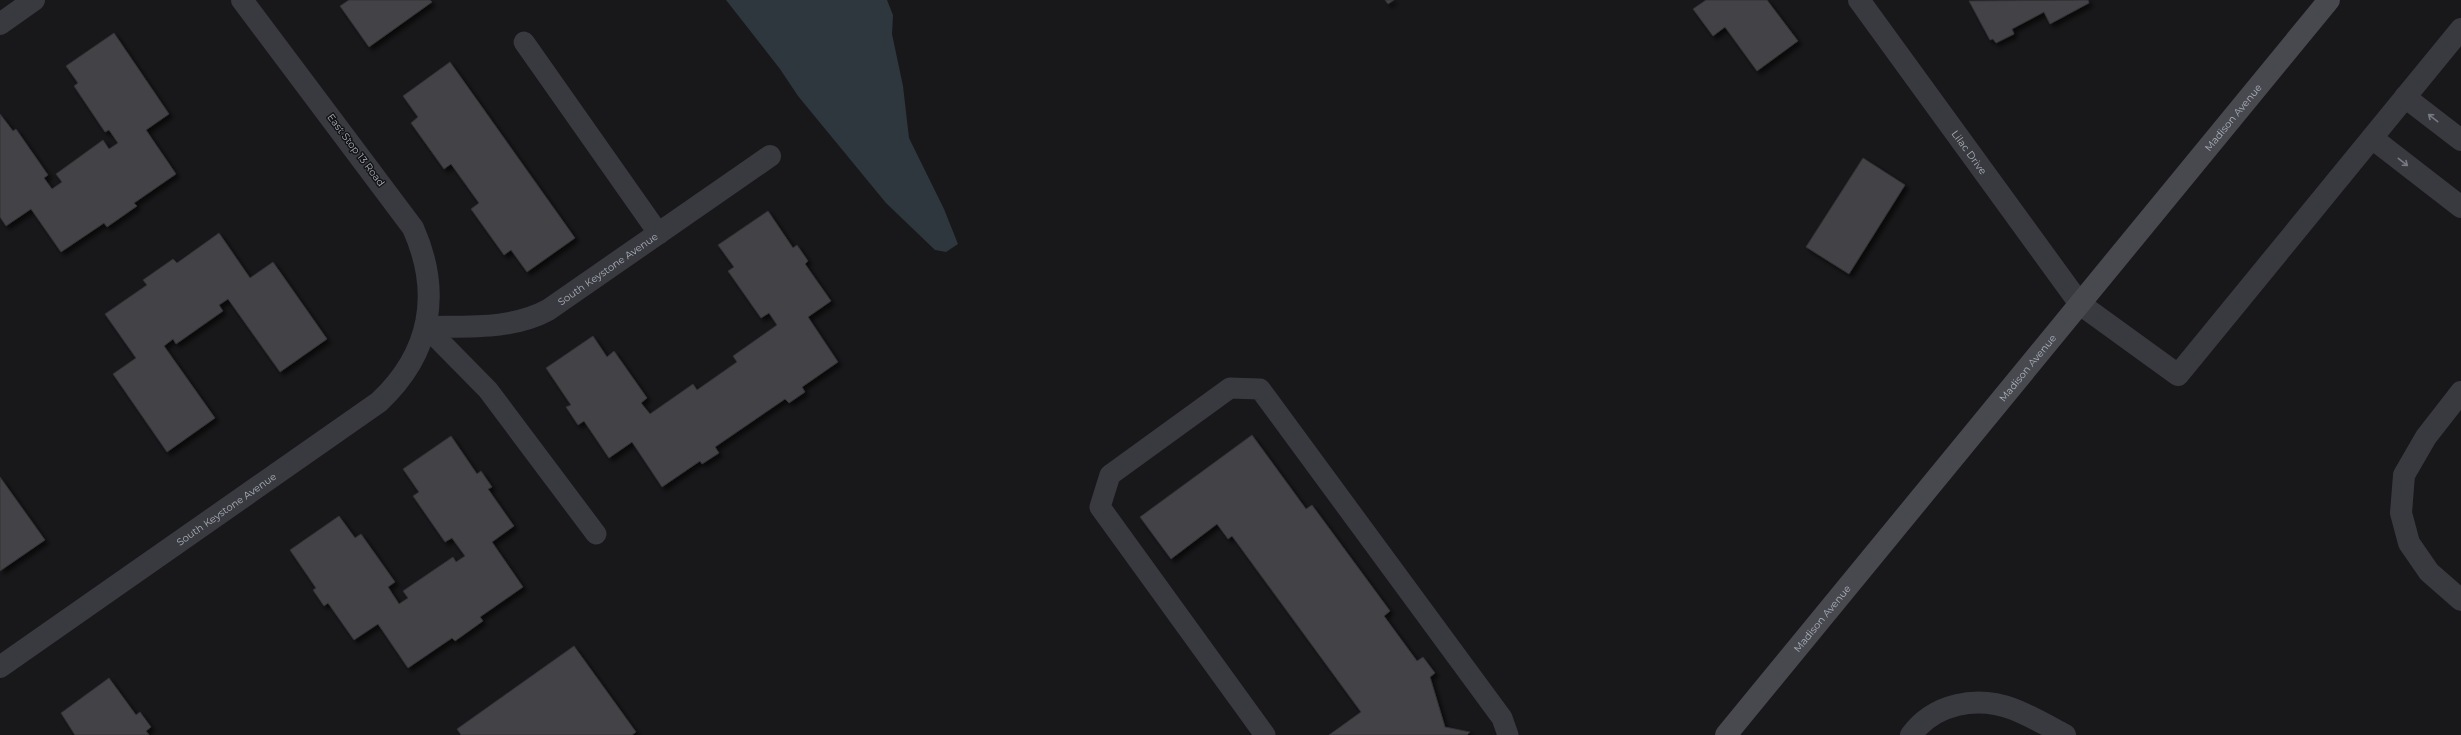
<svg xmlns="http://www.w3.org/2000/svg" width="2461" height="735" viewBox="0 0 2461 735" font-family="Montserrat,sans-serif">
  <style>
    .water { fill: #2e363e }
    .building { fill: #424347; stroke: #323236; filter: url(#shadow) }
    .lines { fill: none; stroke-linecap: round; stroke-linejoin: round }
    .service { stroke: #393a3f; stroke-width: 21 }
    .minor { stroke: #393a3f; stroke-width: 22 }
    .secondary { stroke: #47494f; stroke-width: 22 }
    .oneway { stroke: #777a83 }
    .labels { text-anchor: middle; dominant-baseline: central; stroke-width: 3; stroke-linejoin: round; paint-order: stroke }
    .street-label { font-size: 10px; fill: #aaafba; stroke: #131315 }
  </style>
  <defs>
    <filter id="shadow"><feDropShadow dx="3.5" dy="3.5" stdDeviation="2" flood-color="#0009"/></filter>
  </defs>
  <rect width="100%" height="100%" fill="#18181a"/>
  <path class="water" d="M 726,0 L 887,0 L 893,15 L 892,34 L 903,86 L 909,138 L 944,209 L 958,244 L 946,252 L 935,250 L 886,203 L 798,96 L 780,69 Z"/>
  <g class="building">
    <path d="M 349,0 L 430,0 L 432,2 L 369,47 L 340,6 Z"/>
    <path d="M 1385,0 L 1394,0 L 1388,4 Z"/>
    <path d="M 1706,0 L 1767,0 L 1798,41 L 1757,71 L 1725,27 L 1713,36 L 1693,9 Z"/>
    <path d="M 2088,0 L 2089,3 L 2050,24 L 2044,12 L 2012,29 L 2014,34 L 1996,43 L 1993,39 L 1990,40 L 1969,1 Z"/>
    <path d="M 114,33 L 169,114 L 146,130 L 176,174 L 134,203 L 137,206 L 107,227 L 104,223 L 61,252 L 31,209 L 6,226 L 0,217 L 0,114 L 13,131 L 16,129 L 48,175 L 44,178 L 52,189 L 62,182 L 56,174 L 103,140 L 109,149 L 118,143 L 109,130 L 105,132 L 74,86 L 78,83 L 66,66 Z"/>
    <path d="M 450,62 L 575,238 L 527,272 L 511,250 L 504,255 L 471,209 L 479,203 L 451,164 L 444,169 L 411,123 L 418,117 L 403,96 Z"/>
    <path d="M 1863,158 L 1905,185 L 1849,274 L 1806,247 Z"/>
    <path d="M 768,211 L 793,248 L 797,245 L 808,261 L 805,264 L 831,301 L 808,317 L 838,362 L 802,387 L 805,392 L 789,403 L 785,399 L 715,447 L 719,453 L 702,464 L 700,461 L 662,487 L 632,442 L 609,458 L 584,421 L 578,425 L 566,407 L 571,405 L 546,368 L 593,336 L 607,357 L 614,351 L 647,398 L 641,403 L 650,414 L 693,384 L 697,390 L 737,362 L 733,356 L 777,325 L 769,313 L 761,318 L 728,271 L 734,267 L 718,245 Z"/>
    <path d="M 219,233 L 250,278 L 273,262 L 327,339 L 280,372 L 228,299 L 219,305 L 223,311 L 176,344 L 173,339 L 164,346 L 215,418 L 167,452 L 113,374 L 136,358 L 105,314 L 147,285 L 143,280 L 173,259 L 177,263 Z"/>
    <path d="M 1252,435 L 1306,509 L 1312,505 L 1390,611 L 1384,616 L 1417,661 L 1423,657 L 1435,673 L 1430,677 L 1445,727 L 1470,732 L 1467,735 L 1329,735 L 1361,712 L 1232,536 L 1228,539 L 1217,524 L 1171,559 L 1140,517 Z"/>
    <path d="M 451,436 L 477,474 L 481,471 L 492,487 L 488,489 L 514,526 L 492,542 L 523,587 L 480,617 L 483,621 L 455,641 L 452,638 L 408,668 L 378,624 L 354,640 L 328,603 L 324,606 L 313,590 L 316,588 L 290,550 L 339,516 L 355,538 L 361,534 L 395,582 L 388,587 L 399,604 L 408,598 L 403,591 L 453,557 L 456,562 L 465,556 L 452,538 L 445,542 L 413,496 L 419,492 L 403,469 Z"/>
    <path d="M 0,477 L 45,540 L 0,571 Z"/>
    <path d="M 574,646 L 636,732 L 632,735 L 461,735 L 457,729 Z"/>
    <path d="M 109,678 L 136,715 L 140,712 L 151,727 L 146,731 L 149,735 L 75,735 L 61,713 Z"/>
  </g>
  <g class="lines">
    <g class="service">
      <path d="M 524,42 L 659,234"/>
      <path d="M 426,327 L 488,390 L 596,534"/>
      <path d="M 1265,735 L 1100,507 L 1110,475 L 1230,388 L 1260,389 L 1502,718 L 1508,735"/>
    </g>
    <g class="minor">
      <path id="s1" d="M 1859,0 L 2080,304 L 2178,375 L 2461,29"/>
      <path d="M 0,24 L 34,0"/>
      <path d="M 2405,97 L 2461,140"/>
      <path d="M 2372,138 L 2461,207"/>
      <path id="s2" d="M 426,327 C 467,326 511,330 548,310 L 770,156"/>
      <path d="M 2461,392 L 2426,437 L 2404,475 L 2401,513 L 2409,543 L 2429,572 L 2461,600"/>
      <path id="s3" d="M 0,667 L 379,402 C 431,353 442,293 413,228 L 242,0"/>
      <path d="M 1911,735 C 1934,704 1976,695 2013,709 C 2031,716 2048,726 2065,735"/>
    </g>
    <path class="secondary" id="s4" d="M 1726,735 L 2329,0"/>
  </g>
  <defs><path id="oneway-shaft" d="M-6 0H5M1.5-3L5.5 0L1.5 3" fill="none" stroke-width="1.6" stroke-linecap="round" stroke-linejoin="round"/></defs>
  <g class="oneway">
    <use href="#oneway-shaft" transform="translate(2433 118) rotate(-142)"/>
    <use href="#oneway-shaft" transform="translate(2403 162) rotate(38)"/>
  </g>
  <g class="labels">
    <g class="street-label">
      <text stroke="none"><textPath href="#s4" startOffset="799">Madison Avenue</textPath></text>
      <text transform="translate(356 150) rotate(53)">East Stop 13 Road</text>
      <text stroke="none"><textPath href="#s1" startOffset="188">Lilac Drive</textPath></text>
      <text stroke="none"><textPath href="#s2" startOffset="197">South Keystone Avenue</textPath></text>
      <text stroke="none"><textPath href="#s4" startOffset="475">Madison Avenue</textPath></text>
      <text stroke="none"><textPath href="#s3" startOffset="276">South Keystone Avenue</textPath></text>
      <text stroke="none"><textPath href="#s4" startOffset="151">Madison Avenue</textPath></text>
    </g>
  </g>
</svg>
